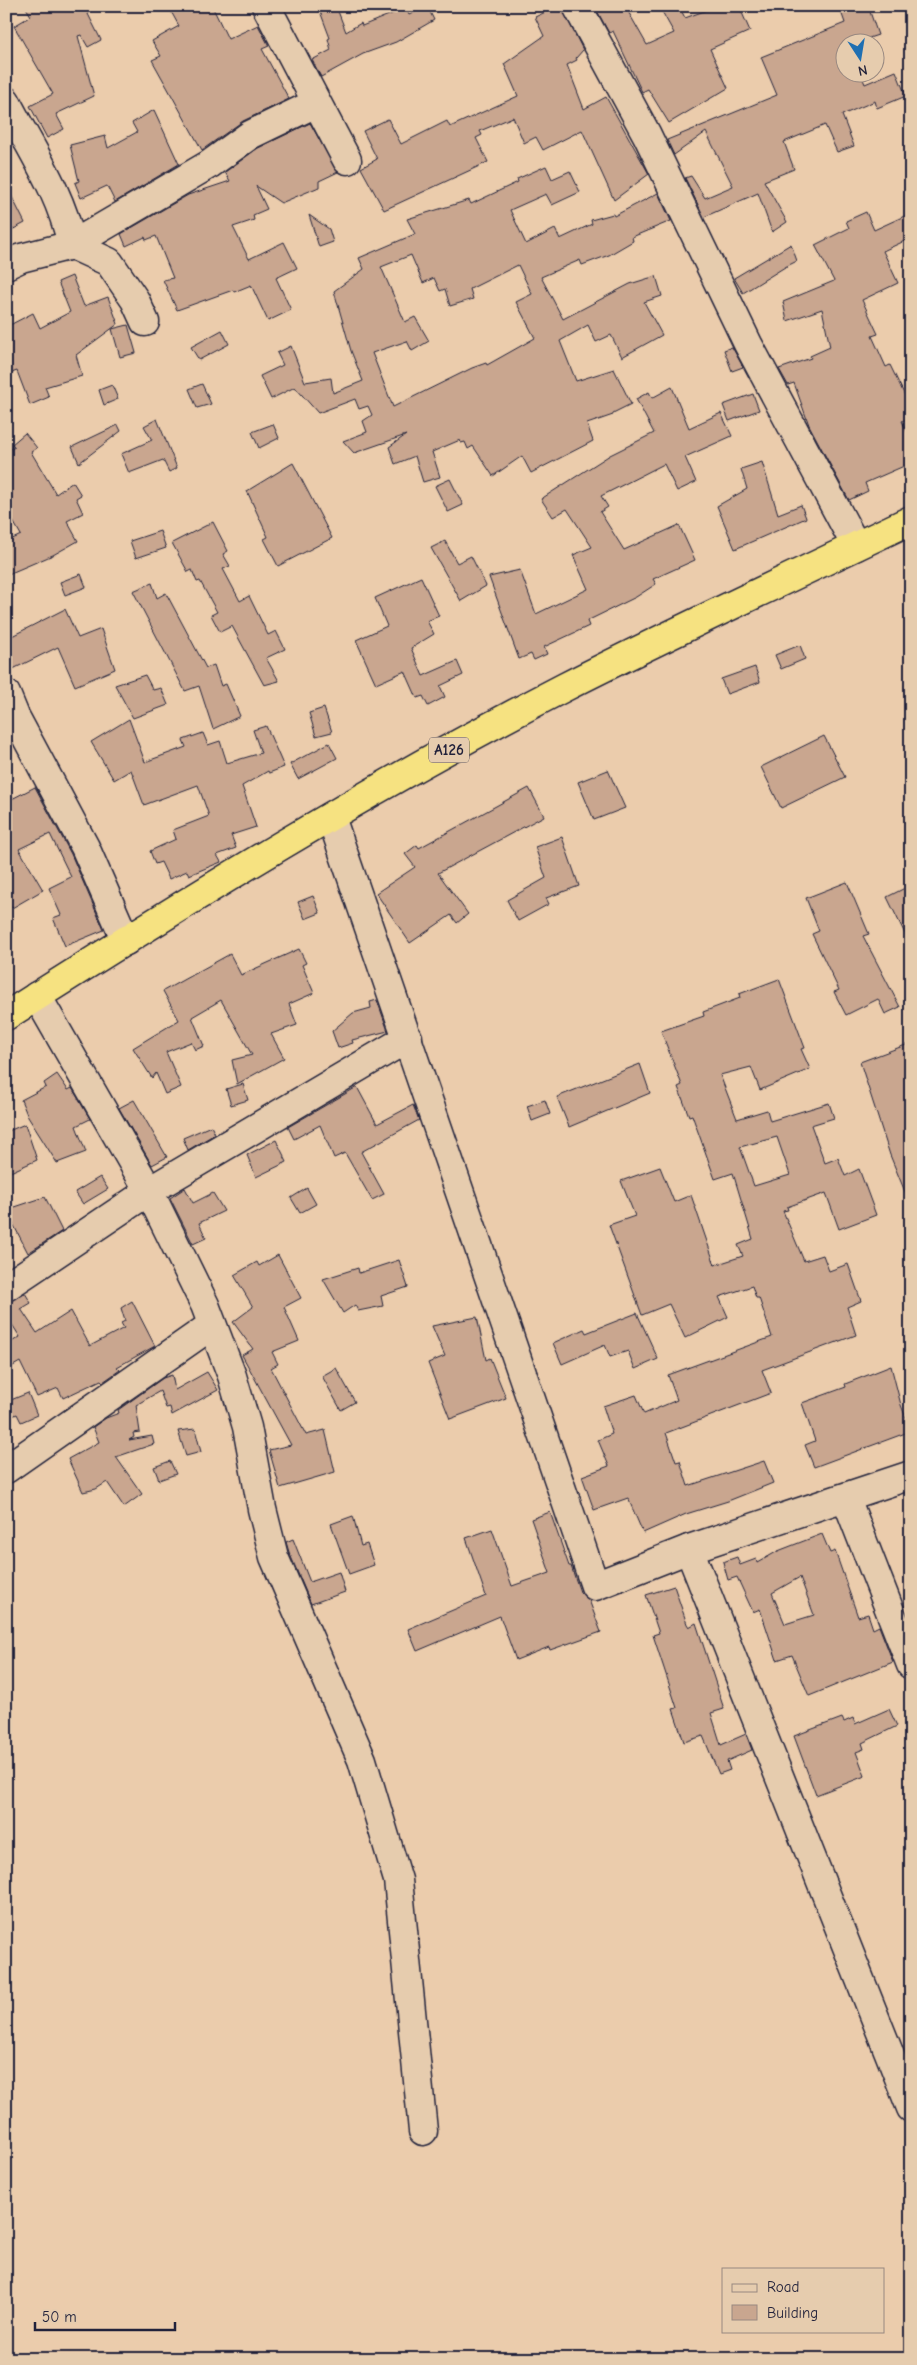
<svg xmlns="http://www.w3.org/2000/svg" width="917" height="2365" viewBox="0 0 917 2365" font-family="'Comic Neue',sans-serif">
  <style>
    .building { fill: #c9a68f; stroke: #22223b; fill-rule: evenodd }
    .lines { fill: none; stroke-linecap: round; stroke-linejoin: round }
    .minor-casing { stroke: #22223b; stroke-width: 31 }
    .highway-casing { stroke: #22223b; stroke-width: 31 }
    .minor { stroke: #e6ccae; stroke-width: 28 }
    .highway { stroke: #f6e281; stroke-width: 28 }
    .labels { text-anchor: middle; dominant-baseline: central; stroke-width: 4; stroke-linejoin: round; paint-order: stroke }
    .shield { fill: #e6ccae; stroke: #5d555e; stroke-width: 1 }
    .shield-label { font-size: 15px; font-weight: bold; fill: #22223b }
  </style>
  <rect width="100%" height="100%" fill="#ebccac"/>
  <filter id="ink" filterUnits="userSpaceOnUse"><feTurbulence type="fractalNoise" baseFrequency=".02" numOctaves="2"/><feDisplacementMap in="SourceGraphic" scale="10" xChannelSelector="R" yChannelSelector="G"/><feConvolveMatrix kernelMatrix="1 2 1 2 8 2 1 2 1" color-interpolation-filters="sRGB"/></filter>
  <g filter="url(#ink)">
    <g class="building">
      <path d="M 25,6 L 84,6 L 101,40 L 88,47 L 81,35 L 78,36 L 94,96 L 56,114 L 64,129 L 47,138 L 30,106 L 53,94 L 14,26 L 31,16 Z"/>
      <path d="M 168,6 L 212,6 L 228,39 L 258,25 L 269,46 L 262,49 L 289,99 L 243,121 L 202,150 L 152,60 L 161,56 L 152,41 L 179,26 Z"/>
      <path d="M 318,6 L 336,6 L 346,32 L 361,23 L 362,26 L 406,8 L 409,15 L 427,6 L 434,20 L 396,42 L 363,54 L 321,77 L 312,60 L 331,50 L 328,39 L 330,38 Z"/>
      <path d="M 558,6 L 561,6 L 583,50 L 576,58 L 577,60 L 567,65 L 584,109 L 606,97 L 649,174 L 614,200 L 582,130 L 543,150 L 536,137 L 524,143 L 513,117 L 480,131 L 482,135 L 476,138 L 488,162 L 384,210 L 361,168 L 377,159 L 363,131 L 388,119 L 401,144 L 447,121 L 450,127 L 518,96 L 504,64 L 544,36 L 535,17 Z"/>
      <path d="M 625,6 L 647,45 L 674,33 L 659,6 L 679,6 L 685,18 L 718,6 L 739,6 L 750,31 L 710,49 L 728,88 L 669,123 L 648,89 L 642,92 L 613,31 L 609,33 L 595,7 Z"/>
      <path d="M 839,6 L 868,6 L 878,35 L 857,42 L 844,42 L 844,72 L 860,72 L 865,84 L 896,71 L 906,96 L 877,108 L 875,101 L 842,115 L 854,146 L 837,152 L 825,125 L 784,142 L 794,169 L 764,181 L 787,222 L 772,232 L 758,193 L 704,217 L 685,178 L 691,176 L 705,198 L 733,186 L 706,132 L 674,155 L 667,140 L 777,95 L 761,57 L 845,23 Z"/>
      <path d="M 154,110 L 179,164 L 115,202 L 107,186 L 81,198 L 75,183 L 79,181 L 70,145 L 105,136 L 108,148 L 137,132 L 132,123 Z"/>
      <path d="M 310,123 L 338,172 L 319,181 L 319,187 L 281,203 L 256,186 L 267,209 L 253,215 L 254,220 L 233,227 L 249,259 L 284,242 L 297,268 L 276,278 L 291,310 L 268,321 L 251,285 L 234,292 L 233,290 L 177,310 L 163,280 L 173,278 L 156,236 L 146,240 L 145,237 L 126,246 L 121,234 L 188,195 L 230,181 L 225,172 L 258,148 Z"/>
      <path d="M 546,166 L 552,179 L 570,171 L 580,192 L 552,205 L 546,194 L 510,210 L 526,244 L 555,229 L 560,239 L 592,224 L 591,220 L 613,214 L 614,216 L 658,193 L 671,221 L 632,237 L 633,241 L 609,255 L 582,265 L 580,260 L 541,277 L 563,319 L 630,284 L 656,276 L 662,296 L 644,302 L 662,335 L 622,357 L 611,335 L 596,342 L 588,325 L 560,341 L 576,381 L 614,369 L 631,404 L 613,413 L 613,415 L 587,424 L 593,441 L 531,473 L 522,456 L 493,476 L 473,446 L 468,449 L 465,442 L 461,443 L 460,440 L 432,452 L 440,477 L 423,482 L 415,456 L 395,464 L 389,447 L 406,435 L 354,453 L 343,441 L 367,432 L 363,421 L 372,415 L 368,406 L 359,409 L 355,399 L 318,413 L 295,387 L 271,399 L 260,376 L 283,365 L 277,353 L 291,346 L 305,382 L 331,378 L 333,393 L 363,381 L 351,351 L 334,291 L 364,269 L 359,258 L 415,234 L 407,219 L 469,200 L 471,204 L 518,182 L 517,179 ZM 411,255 L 423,283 L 434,278 L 440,291 L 445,289 L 450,306 L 473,299 L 470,289 L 518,265 L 532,294 L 516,302 L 535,338 L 487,365 L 486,363 L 472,368 L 393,407 L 372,353 L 407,341 L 412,351 L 429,341 L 415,317 L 405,322 L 381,267 Z"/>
      <path d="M 6,185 L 25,223 L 6,233 Z"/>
      <path d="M 866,212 L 874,230 L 911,213 L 911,238 L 883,251 L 898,283 L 862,300 L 878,334 L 872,336 L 886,367 L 890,365 L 911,408 L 911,417 L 902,421 L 911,441 L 911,463 L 865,483 L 868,491 L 849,500 L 809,425 L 794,383 L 788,385 L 779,369 L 811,358 L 810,356 L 830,347 L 822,309 L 787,321 L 783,302 L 834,281 L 815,245 L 849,228 L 846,221 Z"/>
      <path d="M 309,215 L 329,229 L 333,242 L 319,247 Z"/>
      <path d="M 791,244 L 797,261 L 785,267 L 743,293 L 734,278 Z"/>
      <path d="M 72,276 L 84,306 L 108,297 L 118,324 L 76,355 L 82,376 L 45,387 L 49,397 L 30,405 L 17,371 L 6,375 L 6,327 L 33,313 L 40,328 L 70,312 L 58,282 Z"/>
      <path d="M 128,325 L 136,353 L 120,357 L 112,329 Z"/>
      <path d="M 222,330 L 229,344 L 199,360 L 191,347 Z"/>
      <path d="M 732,347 L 743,367 L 732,371 L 724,350 Z"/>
      <path d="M 202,384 L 211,404 L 197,408 L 189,389 Z"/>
      <path d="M 112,385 L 118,399 L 104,405 L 99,390 Z"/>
      <path d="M 672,387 L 689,428 L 721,413 L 732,436 L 685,457 L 696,482 L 677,491 L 664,464 L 601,496 L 608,507 L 600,512 L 624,550 L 679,525 L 695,560 L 653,579 L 656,584 L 636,597 L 587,621 L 589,626 L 544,647 L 547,654 L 534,660 L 531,654 L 519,659 L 489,577 L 520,570 L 536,614 L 588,589 L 573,555 L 592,547 L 567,509 L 553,517 L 541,499 L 610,455 L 654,433 L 636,399 L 649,392 L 652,398 Z"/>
      <path d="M 753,394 L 759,410 L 729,421 L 723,405 Z"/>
      <path d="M 157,419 L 177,468 L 169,472 L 163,460 L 129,473 L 121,454 L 152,440 L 144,426 Z"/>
      <path d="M 273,424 L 279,438 L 259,448 L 252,432 Z"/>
      <path d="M 118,425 L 121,431 L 79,463 L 72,447 Z"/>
      <path d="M 25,433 L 37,448 L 31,452 L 56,494 L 73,482 L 81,495 L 76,498 L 83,513 L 67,521 L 78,541 L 53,555 L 6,575 L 6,542 L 21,535 L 6,509 L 6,451 L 15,447 L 12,444 Z"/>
      <path d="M 762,462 L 778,514 L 801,505 L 806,518 L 735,549 L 717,506 L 747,489 L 741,469 Z"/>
      <path d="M 293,463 L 332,538 L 278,566 L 264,539 L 268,537 L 247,491 Z"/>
      <path d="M 450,479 L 463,505 L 448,512 L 435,486 Z"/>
      <path d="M 213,522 L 228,551 L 223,554 L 230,566 L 223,569 L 240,601 L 249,596 L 268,635 L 276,631 L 285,649 L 266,658 L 279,681 L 264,685 L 232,626 L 220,632 L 211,615 L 217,612 L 200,581 L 197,582 L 192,570 L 188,572 L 172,543 Z"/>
      <path d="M 160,531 L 166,548 L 136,558 L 130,541 Z"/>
      <path d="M 445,541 L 457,563 L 471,556 L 486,586 L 461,601 L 431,548 Z"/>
      <path d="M 81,574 L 86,587 L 65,595 L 60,582 Z"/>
      <path d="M 421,577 L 439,616 L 427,621 L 434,634 L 411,648 L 423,676 L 457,661 L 463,675 L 440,686 L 445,697 L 428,706 L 423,696 L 417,698 L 405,671 L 376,684 L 356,640 L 387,626 L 375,598 Z"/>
      <path d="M 152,583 L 157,598 L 166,593 L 206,668 L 214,665 L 221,686 L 226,684 L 240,716 L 213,729 L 199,686 L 185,691 L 133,591 Z"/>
      <path d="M 65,609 L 78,638 L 101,629 L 115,669 L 75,686 L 58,647 L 13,669 L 6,656 L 6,639 Z"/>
      <path d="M 800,645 L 805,659 L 781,669 L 775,655 Z"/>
      <path d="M 755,667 L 760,682 L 727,694 L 721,679 Z"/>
      <path d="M 145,675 L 153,690 L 161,688 L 168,705 L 133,718 L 115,685 Z"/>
      <path d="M 324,708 L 332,732 L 316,736 L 309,713 Z"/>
      <path d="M 129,719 L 145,762 L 186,747 L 183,740 L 203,733 L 208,745 L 220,741 L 227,763 L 261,753 L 253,730 L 266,726 L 284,767 L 269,773 L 268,771 L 242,786 L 256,827 L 231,835 L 236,848 L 217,855 L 221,862 L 189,875 L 187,871 L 169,879 L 161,862 L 155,864 L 150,851 L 176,839 L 173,830 L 209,816 L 198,785 L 144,805 L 131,770 L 114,780 L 91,742 Z"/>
      <path d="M 824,736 L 845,777 L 781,808 L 761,767 Z"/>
      <path d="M 329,743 L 337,758 L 298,779 L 290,764 Z"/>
      <path d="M 608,770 L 625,808 L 594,820 L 578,782 Z"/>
      <path d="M 35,787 L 71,854 L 104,930 L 65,946 L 53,918 L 61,915 L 49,888 L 71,877 L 50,834 L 19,849 L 43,890 L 12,908 L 6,899 L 6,802 Z"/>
      <path d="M 529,788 L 544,816 L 438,873 L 468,914 L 457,923 L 451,915 L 410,943 L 376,893 L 415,867 L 405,854 L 417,845 L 419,848 Z"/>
      <path d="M 562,837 L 579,886 L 546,898 L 549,904 L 518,921 L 507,900 L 546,878 L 535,847 Z"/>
      <path d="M 847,882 L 869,934 L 863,936 L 900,1007 L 885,1014 L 878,999 L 846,1015 L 834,992 L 839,990 L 812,934 L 819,931 L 806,898 Z"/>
      <path d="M 911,885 L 911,946 L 887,897 Z"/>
      <path d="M 313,896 L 320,913 L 305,919 L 298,902 Z"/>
      <path d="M 299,949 L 306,963 L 302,965 L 314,993 L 289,1004 L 297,1025 L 271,1034 L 284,1058 L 237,1084 L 232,1060 L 252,1055 L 221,1000 L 192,1017 L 204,1046 L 195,1050 L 191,1042 L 166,1052 L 181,1087 L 165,1094 L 156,1073 L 152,1078 L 133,1048 L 179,1020 L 163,991 L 230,954 L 241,975 Z"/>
      <path d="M 779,979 L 805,1048 L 801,1049 L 810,1069 L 760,1090 L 751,1067 L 720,1075 L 737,1119 L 767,1110 L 770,1121 L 829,1103 L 834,1118 L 811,1125 L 825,1163 L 838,1158 L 845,1176 L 859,1169 L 876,1215 L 839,1229 L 826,1193 L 787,1207 L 788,1210 L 783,1211 L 804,1261 L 823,1255 L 829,1271 L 848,1264 L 861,1301 L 847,1307 L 856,1335 L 762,1370 L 771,1393 L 666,1433 L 676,1462 L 680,1461 L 688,1486 L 764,1461 L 773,1483 L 728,1501 L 686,1514 L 643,1533 L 628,1498 L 594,1510 L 582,1476 L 609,1466 L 598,1440 L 612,1434 L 603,1406 L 636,1395 L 644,1414 L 677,1400 L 668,1375 L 772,1337 L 759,1298 L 756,1298 L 752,1286 L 719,1297 L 728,1317 L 685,1338 L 669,1304 L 642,1315 L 609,1225 L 635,1216 L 621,1181 L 660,1167 L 674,1202 L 691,1195 L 715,1265 L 743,1256 L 738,1245 L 753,1239 L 733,1173 L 715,1179 L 692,1115 L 689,1116 L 678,1087 L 682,1085 L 661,1031 L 704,1016 L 703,1012 L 740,998 L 739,994 ZM 777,1137 L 790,1175 L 754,1186 L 740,1147 Z"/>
      <path d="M 377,1000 L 388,1031 L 352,1040 L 353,1043 L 338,1048 L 332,1031 L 353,1013 L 371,1008 L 370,1002 Z"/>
      <path d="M 911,1043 L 911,1204 L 910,1204 L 890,1155 L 860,1062 Z"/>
      <path d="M 640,1064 L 650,1093 L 569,1127 L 557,1097 Z"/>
      <path d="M 57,1074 L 68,1090 L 72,1088 L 90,1119 L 76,1126 L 86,1152 L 57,1163 L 28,1117 L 21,1100 L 46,1087 L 44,1083 Z"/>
      <path d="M 243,1084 L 248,1100 L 231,1105 L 226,1089 Z"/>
      <path d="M 357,1087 L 377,1124 L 413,1105 L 419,1120 L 361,1152 L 384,1194 L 372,1200 L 345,1153 L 334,1158 L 320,1125 L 294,1139 L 288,1127 Z"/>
      <path d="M 134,1100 L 167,1157 L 152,1165 L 119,1108 Z"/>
      <path d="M 545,1100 L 550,1114 L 532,1121 L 527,1106 Z"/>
      <path d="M 25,1124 L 37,1160 L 6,1174 L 6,1132 Z"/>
      <path d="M 211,1126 L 215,1134 L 188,1150 L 183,1138 Z"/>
      <path d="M 276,1140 L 287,1162 L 256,1177 L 247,1155 Z"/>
      <path d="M 100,1177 L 108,1189 L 83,1204 L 75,1192 Z"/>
      <path d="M 185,1188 L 193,1203 L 213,1193 L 224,1211 L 199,1223 L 206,1238 L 193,1244 L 170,1198 Z"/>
      <path d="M 307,1188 L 316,1204 L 300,1213 L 291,1198 Z"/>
      <path d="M 45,1197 L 62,1231 L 28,1253 L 6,1210 Z"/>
      <path d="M 278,1255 L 301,1298 L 284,1307 L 299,1341 L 272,1352 L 278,1364 L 271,1368 L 306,1435 L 325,1430 L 335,1472 L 280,1488 L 269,1450 L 291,1445 L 242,1355 L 253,1349 L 233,1322 L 253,1307 L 234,1275 L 257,1262 L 259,1266 Z"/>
      <path d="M 399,1260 L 408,1287 L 381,1296 L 383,1306 L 358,1311 L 355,1305 L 343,1313 L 323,1279 L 358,1268 L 359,1273 Z"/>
      <path d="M 25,1293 L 31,1303 L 21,1309 L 37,1333 L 71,1311 L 90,1346 L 124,1328 L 121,1323 L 125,1321 L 121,1308 L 132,1301 L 155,1346 L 117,1367 L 120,1370 L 103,1382 L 101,1380 L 63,1398 L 58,1388 L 37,1397 L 20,1362 L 6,1370 L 6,1345 L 20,1337 L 8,1318 L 6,1319 L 6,1302 Z"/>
      <path d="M 637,1313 L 658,1359 L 635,1369 L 628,1351 L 610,1357 L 605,1345 L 562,1364 L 553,1343 L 584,1329 L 586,1333 Z"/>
      <path d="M 477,1317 L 486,1360 L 490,1358 L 506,1398 L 450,1419 L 428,1363 L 445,1356 L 432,1326 Z"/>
      <path d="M 891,1366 L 901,1405 L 911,1431 L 814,1467 L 805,1445 L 815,1441 L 802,1403 L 846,1387 L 845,1384 Z"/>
      <path d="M 336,1368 L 355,1402 L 341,1410 L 322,1376 Z"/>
      <path d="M 207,1372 L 218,1390 L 172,1415 L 170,1407 L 166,1408 L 160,1391 L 136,1405 L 140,1432 L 133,1433 L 134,1437 L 129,1440 L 152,1436 L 154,1444 L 116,1457 L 142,1494 L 124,1507 L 107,1482 L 96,1489 L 83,1492 L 68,1459 L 99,1442 L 93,1427 L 106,1418 L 119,1413 L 118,1410 L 163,1378 L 172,1375 L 175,1390 Z"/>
      <path d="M 28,1393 L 37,1415 L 21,1422 L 17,1414 L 6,1419 L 6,1402 Z"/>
      <path d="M 195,1429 L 201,1452 L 186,1456 L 178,1431 Z"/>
      <path d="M 170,1461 L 176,1474 L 159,1480 L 154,1467 Z"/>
      <path d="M 550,1512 L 569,1566 L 571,1566 L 580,1592 L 589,1600 L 601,1632 L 550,1650 L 549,1647 L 516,1660 L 500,1616 L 417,1651 L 408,1629 L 486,1596 L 466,1538 L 492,1529 L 512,1586 L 550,1573 L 531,1519 Z"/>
      <path d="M 353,1516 L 361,1546 L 367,1544 L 374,1565 L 349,1574 L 331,1524 Z"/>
      <path d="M 822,1534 L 830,1553 L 835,1551 L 858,1617 L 868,1614 L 873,1629 L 879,1626 L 893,1662 L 809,1696 L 792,1655 L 777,1660 L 760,1609 L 753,1612 L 737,1577 L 728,1580 L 723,1562 L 737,1557 L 740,1565 L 756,1559 L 757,1563 L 778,1551 ZM 800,1577 L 814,1615 L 785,1624 L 772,1593 Z"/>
      <path d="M 293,1539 L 310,1582 L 339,1572 L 345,1592 L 311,1604 L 289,1552 L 286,1542 Z"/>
      <path d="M 674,1586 L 687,1624 L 689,1627 L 696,1623 L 724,1709 L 711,1713 L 721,1745 L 746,1734 L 752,1750 L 727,1761 L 730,1770 L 719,1774 L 703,1736 L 684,1742 L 673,1709 L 677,1708 L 653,1635 L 659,1633 L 646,1595 Z"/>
      <path d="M 889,1709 L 897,1726 L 862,1743 L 864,1749 L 856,1752 L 865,1776 L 816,1795 L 794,1736 L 842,1718 L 844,1722 L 853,1718 L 855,1724 Z"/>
    </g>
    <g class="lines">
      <g class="minor-casing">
        <g id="minor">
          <path d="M 266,6 L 347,160"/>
          <path d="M 577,6 L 647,135 L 748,344 L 856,546"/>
          <path d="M 6,101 C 31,150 60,190 72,245 L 210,164 L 250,135 L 316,103"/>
          <path d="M 6,265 L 21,258 L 72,245 L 109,262 L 135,300 L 145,322"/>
          <path d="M 6,694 L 15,716 L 85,847 L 126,941"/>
          <path d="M 331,817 L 595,1586 L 689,1549 L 911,1475"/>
          <path d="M 37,996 L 149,1191 L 205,1305 L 232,1376 L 247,1427 L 262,1509 L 274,1557 L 362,1760 L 398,1880 L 423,2131"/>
          <path d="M 6,1287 L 149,1191 L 408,1038"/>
          <path d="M 6,1469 L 212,1325"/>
          <path d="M 846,1498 L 911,1665"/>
          <path d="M 689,1549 L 911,2108"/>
        </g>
      </g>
      <g class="highway-casing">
        <path id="highway" d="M 6,1016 C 188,900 373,786 565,687 C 679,629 796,575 911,520"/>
      </g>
      <use href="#minor" class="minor"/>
      <use href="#highway" class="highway"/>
    </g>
  </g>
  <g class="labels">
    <rect class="shield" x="429" y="737.5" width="40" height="25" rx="4"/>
    <g class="shield-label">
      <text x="449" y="750">A126</text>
    </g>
  </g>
  <rect width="917" height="2365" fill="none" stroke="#e6ccae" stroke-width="25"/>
  <rect x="12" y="12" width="892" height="2340" fill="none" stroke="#22223b" stroke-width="2" filter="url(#ink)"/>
  <rect x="722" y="2268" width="162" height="65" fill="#e6ccae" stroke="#988880"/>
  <rect x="732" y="2284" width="25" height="8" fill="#e6ccae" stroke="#988880"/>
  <text x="767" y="2292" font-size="15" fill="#22223b">Road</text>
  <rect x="732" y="2305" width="25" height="15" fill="#c9a68f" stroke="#988880"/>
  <text x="767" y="2318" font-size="15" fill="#22223b">Building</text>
  <g transform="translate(860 58) rotate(168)"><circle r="24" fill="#e6ccae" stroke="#988880"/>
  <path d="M0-4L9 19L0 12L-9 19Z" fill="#1f6fb2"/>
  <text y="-8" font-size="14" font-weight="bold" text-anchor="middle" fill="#22223b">N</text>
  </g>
  <path d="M35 2322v8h140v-8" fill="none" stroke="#22223b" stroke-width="2.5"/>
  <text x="42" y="2322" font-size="15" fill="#22223b" stroke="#e6ccae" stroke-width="4" paint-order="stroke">50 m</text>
</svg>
